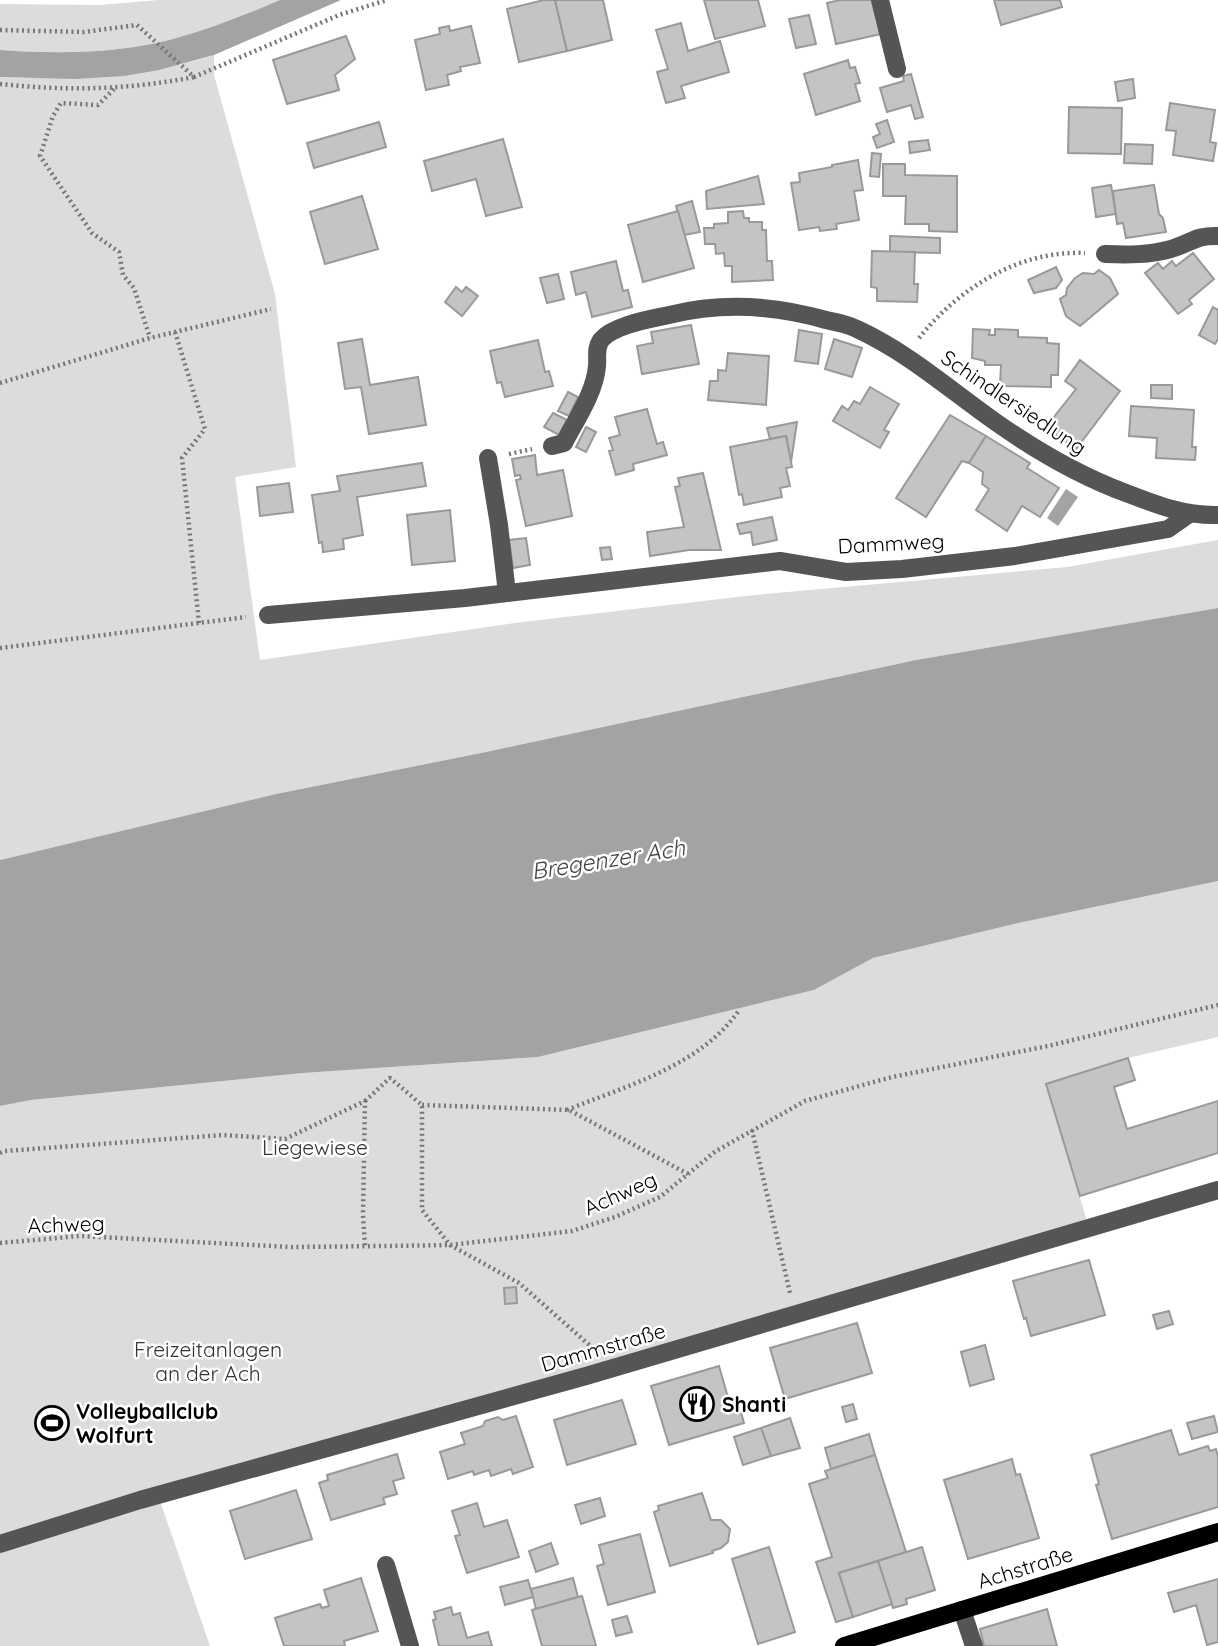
<svg xmlns="http://www.w3.org/2000/svg" width="1218" height="1646" viewBox="0 0 1218 1646" font-family="Quicksand,sans-serif">
  <style>
    .green { fill: #dcdcdc }
    .water { fill: #a3a3a3 }
    .building { fill: #c4c4c4; stroke: #999; stroke-width: 2 }
    .lines { fill: none; stroke-linecap: round; stroke-linejoin: round }
    .path { stroke: #777; stroke-width: 4.5; stroke-dasharray: 2 3.5; stroke-linecap: butt }
    .minor { stroke: #555; stroke-width: 18 }
    .major { stroke: #000; stroke-width: 18 }
    .labels { text-anchor: middle; dominant-baseline: central; stroke-width: 5; stroke-linejoin: round; paint-order: stroke }
    .street-label { font-size: 21px; fill: #000; stroke: #fff }
    .park-label { font-size: 21px; fill: #333; stroke: #fff }
    .poi-label { font-size: 21px; font-weight: bold; fill: #000; stroke: #fff; text-anchor: start }
    .water-label { font-size: 23px; font-style: italic; fill: #444; stroke: #fff }
  </style>
  <rect width="100%" height="100%" fill="#fff"/>
  <g class="green">
    <path d="M 159,0 L 280,0 C 245,15 210,29 173,39 C 117,54 57,54 0,50 L 0,4 L 99,5 Z"/>
    <path d="M 214,55 L 214,75 L 275,294 L 296,467 L 235,477 L 260,660 L 522,622 L 755,595 L 1067,567 L 1218,540 L 1218,608 L 916,660 L 486,752 L 276,794 L 0,860 L 0,77 C 75,80 142,78 214,55 Z"/>
    <path d="M 1218,881 L 1218,1037 L 1128,1058 L 1046,1084 L 1089,1228 L 158,1495 L 210,1646 L 0,1646 L 0,1106 L 31,1100 L 303,1073 L 538,1057 L 814,990 L 873,958 L 1014,924 Z"/>
  </g>
  <g class="water">
    <path d="M 280,0 L 341,0 L 214,55 L 159,70 L 124,76 L 75,79 L 0,77 L 0,50 C 57,54 117,54 173,39 C 210,29 245,15 280,0 Z"/>
    <path d="M 1066,489 L 1078,497 L 1058,526 L 1047,518 Z"/>
    <path d="M 1218,608 L 1218,881 L 1014,924 L 873,958 L 814,990 L 538,1057 L 303,1073 L 31,1100 L 0,1106 L 0,860 L 276,794 L 486,752 L 916,660 Z"/>
  </g>
  <g class="building">
    <path d="M 544,0 L 555,0 L 567,51 L 519,62 L 507,9 Z"/>
    <path d="M 555,0 L 603,0 L 612,40 L 567,51 Z"/>
    <path d="M 704,0 L 758,0 L 765,26 L 715,39 Z"/>
    <path d="M 840,0 L 874,0 L 881,34 L 836,44 L 827,3 Z"/>
    <path d="M 994,0 L 1060,0 L 1062,7 L 1001,25 Z"/>
    <path d="M 809,15 L 816,44 L 796,48 L 789,19 Z"/>
    <path d="M 681,23 L 688,51 L 720,41 L 729,72 L 681,86 L 685,98 L 666,103 L 657,72 L 668,69 L 656,30 Z"/>
    <path d="M 449,26 L 450,31 L 471,26 L 480,63 L 460,67 L 461,71 L 447,75 L 449,85 L 426,90 L 415,40 L 440,34 L 439,28 Z"/>
    <path d="M 346,36 L 355,59 L 335,75 L 339,90 L 287,104 L 273,60 Z"/>
    <path d="M 848,60 L 850,68 L 855,67 L 860,83 L 855,84 L 860,101 L 816,115 L 804,74 Z"/>
    <path d="M 911,74 L 923,117 L 915,119 L 911,105 L 887,112 L 880,88 L 904,81 L 903,76 Z"/>
    <path d="M 1133,79 L 1135,98 L 1118,101 L 1115,82 Z"/>
    <path d="M 1170,103 L 1215,110 L 1210,142 L 1216,143 L 1213,161 L 1173,155 L 1176,131 L 1166,130 Z"/>
    <path d="M 1069,107 L 1122,108 L 1121,154 L 1068,153 Z"/>
    <path d="M 887,120 L 894,142 L 877,148 L 873,137 L 880,134 L 876,124 Z"/>
    <path d="M 379,122 L 386,147 L 314,168 L 307,143 Z"/>
    <path d="M 503,139 L 522,207 L 486,216 L 476,179 L 432,191 L 424,161 Z"/>
    <path d="M 928,140 L 930,150 L 910,153 L 909,142 Z"/>
    <path d="M 1125,144 L 1153,145 L 1152,164 L 1124,163 Z"/>
    <path d="M 872,153 L 881,154 L 879,177 L 870,176 Z"/>
    <path d="M 858,160 L 863,190 L 854,191 L 859,220 L 836,224 L 837,229 L 820,231 L 819,227 L 799,230 L 791,183 L 800,182 L 799,173 L 832,167 L 832,165 Z"/>
    <path d="M 883,164 L 905,164 L 905,175 L 957,176 L 957,232 L 929,231 L 929,224 L 905,224 L 906,196 L 883,196 Z"/>
    <path d="M 758,176 L 764,204 L 707,209 L 706,191 Z"/>
    <path d="M 1111,185 L 1116,214 L 1096,217 L 1092,188 Z"/>
    <path d="M 1154,185 L 1159,214 L 1163,218 L 1166,232 L 1126,238 L 1123,223 L 1117,224 L 1113,191 Z"/>
    <path d="M 362,196 L 378,249 L 325,264 L 310,212 Z"/>
    <path d="M 692,201 L 700,232 L 684,235 L 676,206 Z"/>
    <path d="M 678,211 L 694,268 L 643,282 L 628,225 Z"/>
    <path d="M 743,211 L 744,218 L 749,218 L 749,222 L 762,222 L 762,230 L 766,230 L 767,261 L 772,261 L 773,280 L 732,282 L 732,266 L 725,266 L 724,253 L 716,254 L 715,244 L 705,244 L 704,228 L 714,228 L 714,224 L 728,223 L 728,212 Z"/>
    <path d="M 890,236 L 940,238 L 940,253 L 890,252 Z"/>
    <path d="M 872,251 L 915,252 L 914,284 L 918,284 L 917,302 L 877,301 L 877,288 L 871,287 Z"/>
    <path d="M 1193,253 L 1214,279 L 1189,300 L 1192,304 L 1178,314 L 1145,273 L 1158,263 L 1163,269 L 1172,261 L 1176,266 Z"/>
    <path d="M 616,261 L 623,291 L 628,290 L 632,307 L 592,317 L 586,292 L 576,295 L 571,272 Z"/>
    <path d="M 1056,267 L 1062,280 L 1056,288 L 1034,293 L 1028,280 Z"/>
    <path d="M 1099,270 L 1110,278 L 1118,294 L 1080,326 L 1066,316 L 1060,299 L 1066,295 L 1067,288 L 1075,278 L 1083,273 L 1094,274 Z"/>
    <path d="M 558,274 L 564,299 L 547,303 L 540,278 Z"/>
    <path d="M 456,287 L 462,292 L 466,287 L 478,296 L 462,316 L 445,302 Z"/>
    <path d="M 1213,307 L 1218,310 L 1218,339 L 1215,344 L 1199,335 Z"/>
    <path d="M 691,325 L 699,364 L 642,374 L 637,346 L 653,343 L 651,332 Z"/>
    <path d="M 973,329 L 990,330 L 989,335 L 995,335 L 995,329 L 1018,330 L 1018,337 L 1047,338 L 1047,343 L 1059,344 L 1058,375 L 1051,375 L 1051,387 L 1000,386 L 1001,365 L 985,365 L 985,361 L 972,358 Z"/>
    <path d="M 799,330 L 822,334 L 818,364 L 795,361 Z"/>
    <path d="M 362,339 L 370,385 L 418,377 L 426,425 L 369,434 L 361,387 L 345,389 L 338,343 Z"/>
    <path d="M 834,339 L 862,348 L 852,377 L 825,369 Z"/>
    <path d="M 538,340 L 545,372 L 549,371 L 553,386 L 505,397 L 501,382 L 497,383 L 490,351 Z"/>
    <path d="M 728,353 L 769,356 L 766,405 L 708,400 L 710,381 L 718,381 L 718,370 L 726,371 Z"/>
    <path d="M 1080,360 L 1120,391 L 1076,449 L 1046,427 L 1076,389 L 1065,381 Z"/>
    <path d="M 1151,385 L 1172,385 L 1172,399 L 1151,398 Z"/>
    <path d="M 870,387 L 899,404 L 884,430 L 889,432 L 880,448 L 833,421 L 842,406 L 848,410 L 854,401 L 860,404 Z"/>
    <path d="M 568,392 L 578,397 L 569,416 L 558,411 Z"/>
    <path d="M 1131,406 L 1194,410 L 1192,447 L 1196,447 L 1195,460 L 1156,458 L 1157,438 L 1129,436 Z"/>
    <path d="M 647,409 L 657,444 L 663,442 L 667,455 L 633,464 L 634,470 L 616,475 L 609,451 L 613,450 L 609,438 L 620,435 L 615,417 Z"/>
    <path d="M 553,413 L 567,420 L 559,435 L 544,427 Z"/>
    <path d="M 950,415 L 986,436 L 969,463 L 962,461 L 926,517 L 896,498 Z"/>
    <path d="M 797,422 L 791,462 L 786,436 L 770,439 L 767,428 Z"/>
    <path d="M 586,427 L 596,432 L 586,452 L 576,447 Z"/>
    <path d="M 786,436 L 792,467 L 786,468 L 790,486 L 780,488 L 782,497 L 744,505 L 742,494 L 739,495 L 730,447 Z"/>
    <path d="M 986,436 L 1030,463 L 1027,468 L 1059,488 L 1040,517 L 1022,506 L 1007,531 L 976,510 L 989,489 L 982,484 L 983,472 L 969,463 Z"/>
    <path d="M 535,455 L 537,475 L 563,470 L 572,516 L 526,526 L 516,480 L 521,479 L 520,475 L 515,476 L 512,459 Z"/>
    <path d="M 422,463 L 426,486 L 357,497 L 363,535 L 343,539 L 344,549 L 323,552 L 322,542 L 319,543 L 312,495 L 340,491 L 337,476 Z"/>
    <path d="M 703,473 L 721,550 L 689,550 L 650,556 L 647,532 L 684,527 L 675,487 L 680,486 L 678,478 Z"/>
    <path d="M 289,483 L 293,512 L 260,516 L 257,487 Z"/>
    <path d="M 450,510 L 455,561 L 412,565 L 407,515 Z"/>
    <path d="M 772,517 L 777,540 L 753,545 L 751,532 L 740,534 L 737,524 Z"/>
    <path d="M 526,538 L 530,565 L 513,568 L 509,540 Z"/>
    <path d="M 610,547 L 612,559 L 602,560 L 600,548 Z"/>
    <path d="M 1128,1058 L 1135,1080 L 1114,1087 L 1127,1129 L 1218,1101 L 1218,1153 L 1080,1196 L 1046,1084 Z"/>
    <path d="M 1089,1260 L 1105,1315 L 1031,1336 L 1026,1318 L 1024,1319 L 1013,1281 Z"/>
    <path d="M 516,1287 L 517,1303 L 505,1304 L 504,1288 Z"/>
    <path d="M 1169,1311 L 1173,1324 L 1157,1329 L 1153,1315 Z"/>
    <path d="M 857,1323 L 872,1373 L 785,1399 L 770,1348 Z"/>
    <path d="M 985,1345 L 994,1379 L 970,1386 L 961,1352 Z"/>
    <path d="M 719,1366 L 731,1408 L 739,1405 L 744,1423 L 669,1445 L 651,1386 Z"/>
    <path d="M 622,1400 L 636,1444 L 567,1465 L 554,1420 Z"/>
    <path d="M 853,1404 L 857,1419 L 846,1422 L 842,1407 Z"/>
    <path d="M 516,1416 L 533,1467 L 513,1474 L 511,1469 L 491,1476 L 489,1470 L 474,1475 L 473,1471 L 448,1479 L 440,1452 L 465,1444 L 461,1433 L 483,1426 L 485,1421 L 498,1417 L 503,1420 Z"/>
    <path d="M 1214,1416 L 1218,1432 L 1192,1439 L 1187,1423 Z"/>
    <path d="M 790,1418 L 800,1448 L 771,1456 L 761,1428 Z"/>
    <path d="M 761,1428 L 771,1456 L 743,1465 L 734,1437 Z"/>
    <path d="M 1171,1430 L 1179,1455 L 1208,1446 L 1210,1451 L 1216,1449 L 1218,1457 L 1218,1507 L 1112,1539 L 1096,1485 L 1099,1484 L 1091,1455 Z"/>
    <path d="M 869,1434 L 875,1455 L 831,1469 L 825,1448 Z"/>
    <path d="M 397,1454 L 404,1478 L 393,1481 L 397,1494 L 383,1498 L 385,1504 L 331,1520 L 319,1483 L 328,1480 L 327,1475 Z"/>
    <path d="M 875,1455 L 906,1552 L 839,1573 L 853,1617 L 836,1622 L 816,1562 L 832,1557 L 809,1484 L 828,1478 L 825,1471 Z"/>
    <path d="M 1012,1459 L 1016,1475 L 1020,1474 L 1039,1538 L 968,1559 L 944,1480 Z"/>
    <path d="M 296,1490 L 312,1539 L 245,1559 L 230,1511 Z"/>
    <path d="M 702,1493 L 711,1520 L 721,1520 L 730,1529 L 728,1542 L 721,1548 L 712,1551 L 713,1553 L 670,1566 L 654,1512 L 659,1510 L 658,1506 Z"/>
    <path d="M 600,1498 L 605,1516 L 581,1524 L 575,1505 Z"/>
    <path d="M 477,1503 L 484,1527 L 507,1520 L 519,1557 L 467,1573 L 455,1536 L 460,1535 L 452,1511 Z"/>
    <path d="M 640,1534 L 655,1592 L 608,1605 L 597,1566 L 604,1564 L 599,1545 Z"/>
    <path d="M 551,1543 L 558,1564 L 536,1572 L 529,1551 Z"/>
    <path d="M 769,1547 L 795,1632 L 758,1644 L 732,1559 Z"/>
    <path d="M 922,1547 L 935,1590 L 906,1599 L 907,1604 L 893,1608 L 878,1561 Z"/>
    <path d="M 878,1561 L 892,1604 L 853,1617 L 839,1573 Z"/>
    <path d="M 361,1578 L 378,1631 L 344,1641 L 345,1646 L 284,1646 L 275,1618 L 320,1604 L 322,1608 L 329,1606 L 324,1590 Z"/>
    <path d="M 573,1578 L 578,1597 L 536,1609 L 531,1589 Z"/>
    <path d="M 1218,1579 L 1218,1642 L 1207,1645 L 1196,1605 L 1174,1612 L 1168,1593 Z"/>
    <path d="M 528,1580 L 533,1597 L 505,1605 L 500,1587 Z"/>
    <path d="M 582,1596 L 596,1646 L 542,1646 L 532,1610 Z"/>
    <path d="M 451,1607 L 453,1615 L 460,1613 L 467,1638 L 488,1632 L 492,1646 L 439,1646 L 433,1620 L 436,1619 L 434,1612 Z"/>
    <path d="M 1047,1609 L 1057,1646 L 984,1646 L 980,1629 Z"/>
    <path d="M 627,1616 L 632,1632 L 616,1636 L 612,1620 Z"/>
  </g>
  <g class="lines">
    <g class="path">
      <path d="M 0,30 L 84,32 L 137,25 L 194,77 L 339,15 L 387,0"/>
      <path d="M 0,84 C 65,91 129,90 194,77"/>
      <path d="M 114,89 L 98,105 L 61,103 L 53,116 L 40,156 L 92,233 L 119,252 L 123,275 L 134,288 L 150,338"/>
      <path d="M 175,332 L 205,429 L 182,458 L 199,623"/>
      <path d="M 919,338 C 959,288 1019,250 1085,253"/>
      <path d="M 0,383 L 150,338 L 271,309"/>
      <path d="M 509,454 L 532,449"/>
      <path d="M 0,648 L 246,617"/>
      <path d="M 365,1101 L 390,1078 L 422,1105 L 422,1210 L 450,1245 L 519,1283 L 595,1350"/>
      <path d="M 422,1105 L 569,1110 L 688,1174"/>
      <path d="M 567,1110 C 628,1085 701,1066 740,1009"/>
      <path d="M 752,1130 L 790,1293"/>
      <path d="M 0,1153 L 5,1151 L 223,1135 L 285,1139 L 365,1101 L 363,1215 L 365,1246"/>
      <path d="M 0,1243 L 80,1236 L 291,1247 L 385,1246 L 450,1245 L 572,1231 L 615,1217 L 660,1197 L 716,1151 L 805,1101 L 892,1077 L 1048,1046 L 1218,1005"/>
    </g>
    <g class="minor">
      <path d="M 880,0 L 897,69"/>
      <path d="M 1105,254 C 1128,255 1149,255 1171,249 C 1191,243 1196,235 1218,236"/>
      <path d="M 552,446 L 564,443 C 576,420 595,392 597,366 C 598,356 595,349 601,340 C 613,325 651,319 669,315 C 722,302 774,305 826,320 C 836,322 847,324 857,329 C 909,353 950,390 997,423 C 1037,451 1080,476 1126,493 C 1157,505 1185,516 1218,515"/>
      <path d="M 488,458 L 499,525 L 507,593"/>
      <path d="M 268,615 L 465,598 L 780,561 L 846,572 L 902,569 L 1015,556 L 1168,529 L 1188,515"/>
      <path d="M 0,1544 L 140,1500 L 586,1376 L 1218,1190"/>
      <path d="M 386,1565 L 410,1646"/>
      <path d="M 962,1610 L 974,1646"/>
    </g>
    <path class="major" d="M 844,1646 L 1218,1532"/>
  </g>
  <defs>
    <g id="restaurant-ring" transform="scale(1.75)"><circle r="9.5" fill="#fff" stroke="#000" stroke-width="1.5"/><path d="M-5-6h1v4h1v-4h1v4h1v-4h1v5L-1.5 .5V6h-2V.5L-5-1ZM5-6V6H3V1.5H1.5Q1.5-4 5-6Z" fill="#000"/></g>
    <g id="stadium-ring" transform="scale(1.75)"><circle r="9.5" fill="#fff" stroke="#000" stroke-width="1.5"/><path d="M0-5a6.5 5 0 1 0 0 10a6.5 5 0 1 0 0-10ZM-3.5-1.8h7v3.6h-7Z" fill="#000"/></g>
  </defs>
  <g fill-rule="evenodd">
    <use href="#restaurant-ring" x="697" y="1404"/>
    <use href="#stadium-ring" x="52" y="1423"/>
  </g>
  <g class="labels">
    <g class="street-label">
      <text transform="translate(1014 402) rotate(34)">Schindlersiedlung</text>
      <text transform="translate(891 543) rotate(-3)">Dammweg</text>
      <text transform="translate(620 1193) rotate(-24)">Achweg</text>
      <text transform="translate(66 1224) rotate(-2)">Achweg</text>
      <text transform="translate(603 1347) rotate(-16)">Dammstraße</text>
      <text transform="translate(1025 1567) rotate(-17)">Achstraße</text>
    </g>
    <g class="park-label">
      <text x="315" y="1147">Liegewiese</text>
      <text x="208" y="1349">Freizeitanlagen<tspan x="208" dy="24">an der Ach</tspan></text>
    </g>
    <g class="poi-label">
      <text x="722" y="1404">Shanti</text>
      <text x="76" y="1411">Volleyballclub<tspan x="76" dy="24">Wolfurt</tspan></text>
    </g>
    <g class="water-label">
      <text transform="translate(608 859) rotate(-9)">Bregenzer Ach</text>
    </g>
  </g>
</svg>
